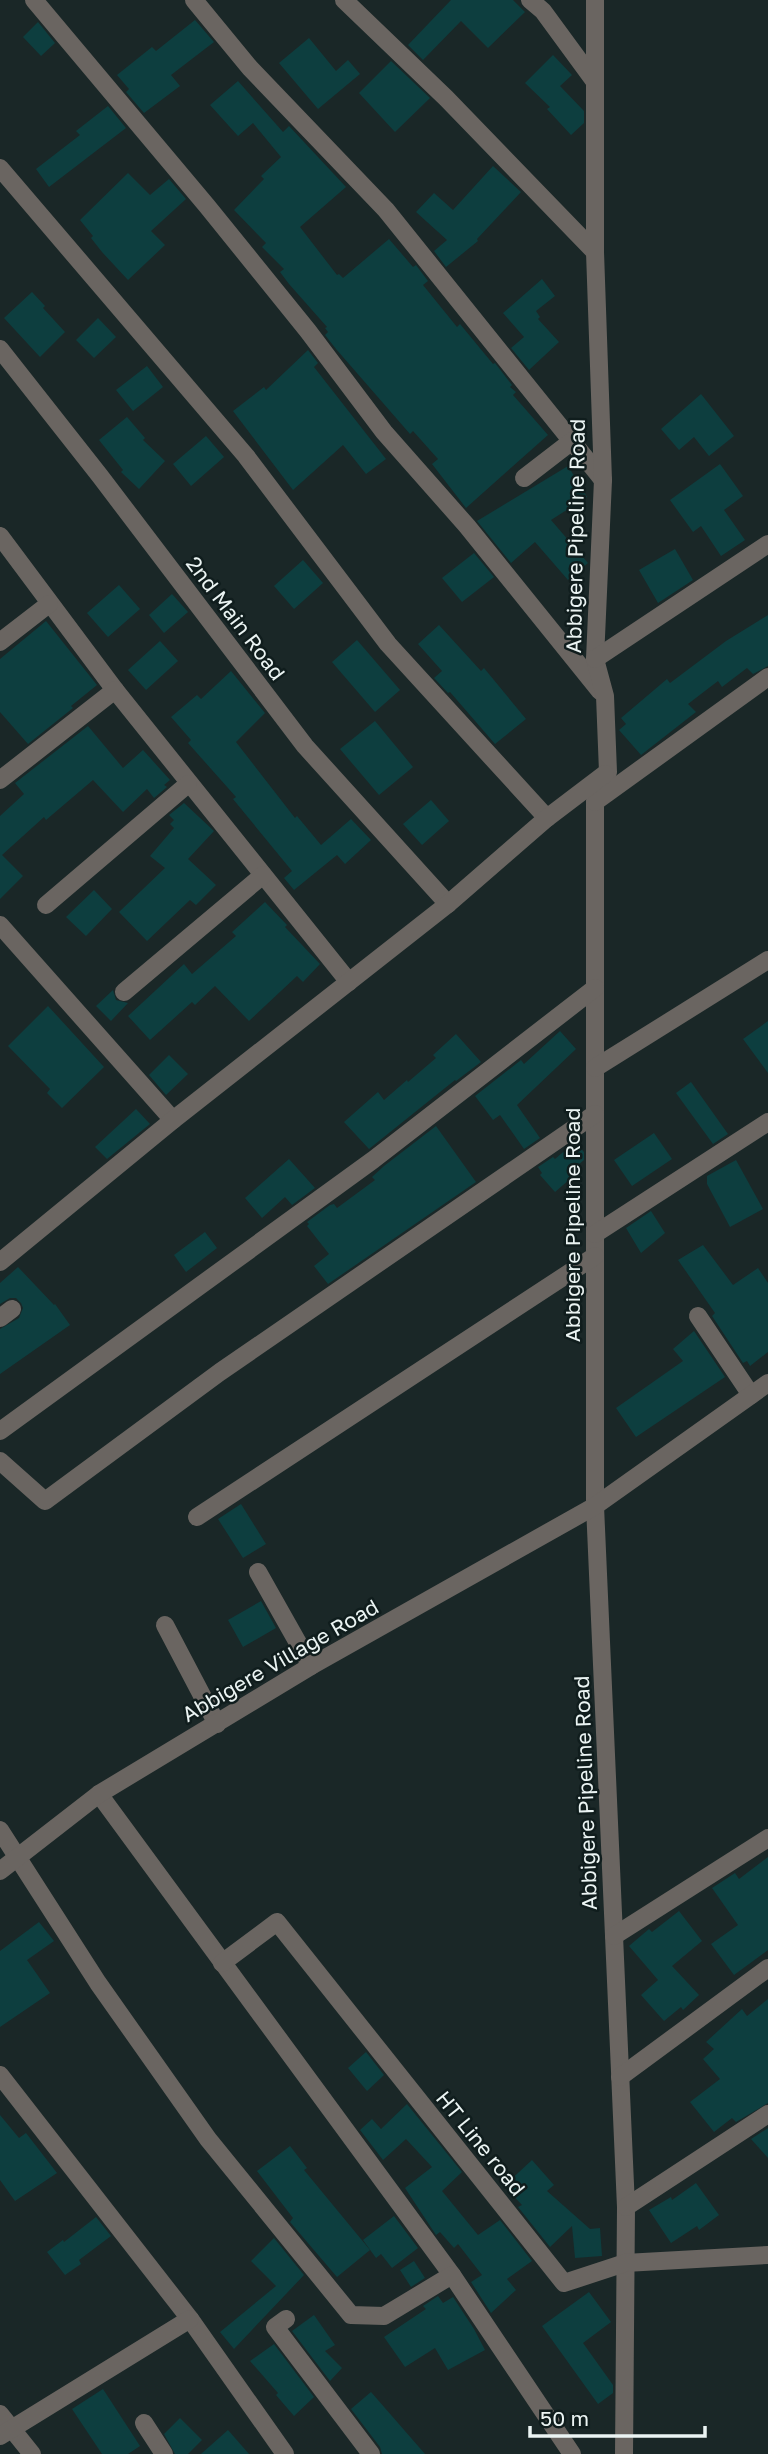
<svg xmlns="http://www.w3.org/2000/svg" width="768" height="2454" viewBox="0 0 768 2454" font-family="'Golos Text',sans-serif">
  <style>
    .building { fill: #0d3e3f }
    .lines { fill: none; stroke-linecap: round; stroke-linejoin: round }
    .minor { stroke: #6a6561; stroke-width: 18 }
    .labels { text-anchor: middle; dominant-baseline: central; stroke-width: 5; stroke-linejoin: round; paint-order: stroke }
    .street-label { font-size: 21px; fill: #ebf4f3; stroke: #101d1d }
  </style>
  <rect width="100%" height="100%" fill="#1a2727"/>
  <g class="building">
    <path d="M 451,0 L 513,0 L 525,12 L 488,48 L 461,21 L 423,60 L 408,45 Z"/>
    <path d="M 195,20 L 214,42 L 171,75 L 180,86 L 144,113 L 126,92 L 129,89 L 117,75 L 152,47 L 156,51 Z"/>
    <path d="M 38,22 L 55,43 L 41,56 L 23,37 Z"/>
    <path d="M 309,38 L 336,71 L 348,60 L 360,74 L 318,109 L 279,63 Z"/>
    <path d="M 553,55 L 572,75 L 560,86 L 584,111 L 584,123 L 571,135 L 547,109 L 550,107 L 525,83 Z"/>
    <path d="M 391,61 L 430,98 L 395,132 L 359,93 Z"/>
    <path d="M 238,81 L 283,132 L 289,126 L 346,187 L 300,227 L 337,275 L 339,274 L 343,278 L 389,239 L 413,267 L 416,265 L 428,281 L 423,285 L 457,327 L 460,324 L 493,364 L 495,363 L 512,385 L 510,387 L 516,392 L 513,395 L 548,435 L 466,508 L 432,464 L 438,459 L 413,431 L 410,434 L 336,349 L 325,335 L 328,332 L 325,328 L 327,327 L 289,284 L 280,272 L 284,269 L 262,247 L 266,243 L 234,210 L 264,179 L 261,176 L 281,157 L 253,123 L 238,136 L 210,105 Z"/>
    <path d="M 108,106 L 126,128 L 49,187 L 36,169 L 80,135 L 76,131 Z"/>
    <path d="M 493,166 L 521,192 L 477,239 L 478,241 L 446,267 L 434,251 L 447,240 L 416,212 L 434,193 L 453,210 Z"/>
    <path d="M 128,173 L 150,195 L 169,179 L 186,199 L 151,231 L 165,245 L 128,280 L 102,252 L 91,238 L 93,236 L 80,220 Z"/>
    <path d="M 542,279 L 555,296 L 536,311 L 540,317 L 538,319 L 559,342 L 529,370 L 511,348 L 524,337 L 503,313 Z"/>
    <path d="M 32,292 L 45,306 L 43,308 L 65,332 L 40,357 L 4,318 Z"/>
    <path d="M 98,318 L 116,337 L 94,358 L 76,340 Z"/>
    <path d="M 308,350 L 318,363 L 314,367 L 386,459 L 366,474 L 343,445 L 293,490 L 233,411 L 264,387 L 266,390 Z"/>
    <path d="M 147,366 L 163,387 L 133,411 L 116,390 Z"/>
    <path d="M 701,394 L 734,436 L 709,456 L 694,437 L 679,450 L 661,429 Z"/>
    <path d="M 127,417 L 145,438 L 143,440 L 165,461 L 139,489 L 121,472 L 123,470 L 99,440 Z"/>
    <path d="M 206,436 L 224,457 L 191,486 L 173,464 Z"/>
    <path d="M 720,464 L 743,496 L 724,510 L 745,540 L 721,556 L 701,526 L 693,532 L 670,500 Z"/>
    <path d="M 568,466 L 587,497 L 551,520 L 588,563 L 568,580 L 535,542 L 511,563 L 477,521 Z"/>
    <path d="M 675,549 L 693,580 L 658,603 L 639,570 Z"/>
    <path d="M 474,553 L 494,577 L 462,602 L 442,578 Z"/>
    <path d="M 303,560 L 323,583 L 294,609 L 274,586 Z"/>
    <path d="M 119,585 L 140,609 L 108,637 L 87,613 Z"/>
    <path d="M 172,594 L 188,612 L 164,633 L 149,615 Z"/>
    <path d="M 768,615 L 768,666 L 753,674 L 747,668 L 722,687 L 718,681 L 688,704 L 696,712 L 641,755 L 619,730 L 626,724 L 621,718 L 667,679 L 670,683 L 726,641 Z"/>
    <path d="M 46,621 L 97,685 L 71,706 L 73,708 L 28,744 L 0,712 L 0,659 Z"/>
    <path d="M 439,625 L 481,671 L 484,668 L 526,719 L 495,744 L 450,692 L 448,693 L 434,678 L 442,671 L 418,644 Z"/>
    <path d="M 357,640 L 400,690 L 375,712 L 332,662 Z"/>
    <path d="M 160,641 L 178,661 L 146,690 L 128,670 Z"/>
    <path d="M 231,671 L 265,713 L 236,742 L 295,818 L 297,816 L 321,845 L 351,819 L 371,840 L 345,864 L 337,855 L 294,890 L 284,878 L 292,871 L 233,799 L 236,797 L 188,743 L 191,740 L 171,717 L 197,695 L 201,699 Z"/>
    <path d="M 375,721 L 413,767 L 379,795 L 340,749 Z"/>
    <path d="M 88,726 L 123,768 L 143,750 L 170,780 L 164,785 L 167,787 L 154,798 L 147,789 L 123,812 L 93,780 L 46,820 L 44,817 L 2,855 L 23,876 L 0,899 L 0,816 L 24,794 L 15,783 Z"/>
    <path d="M 431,800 L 449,821 L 422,845 L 403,824 Z"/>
    <path d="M 184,803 L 214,831 L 188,859 L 216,885 L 196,905 L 190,900 L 147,941 L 119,912 L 165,868 L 150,856 L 174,828 L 170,824 L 174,820 L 169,815 Z"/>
    <path d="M 94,890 L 112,909 L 86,936 L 66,917 Z"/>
    <path d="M 265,902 L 287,925 L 285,927 L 320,964 L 303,982 L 297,976 L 249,1021 L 215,986 L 195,1005 L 192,1002 L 150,1040 L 128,1016 L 184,964 L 192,974 L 236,936 L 232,932 Z"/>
    <path d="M 113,990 L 116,1000 L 128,1003 L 111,1021 L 96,1006 Z"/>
    <path d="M 48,1006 L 104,1067 L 62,1108 L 47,1093 L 50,1089 L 8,1046 Z"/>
    <path d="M 768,1021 L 768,1073 L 743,1039 Z"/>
    <path d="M 560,1031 L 576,1049 L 517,1105 L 540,1138 L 524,1149 L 500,1115 L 493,1120 L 475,1096 L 521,1060 L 524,1064 Z"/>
    <path d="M 456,1034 L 481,1062 L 456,1081 L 455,1080 L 369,1149 L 344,1122 L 378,1092 L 384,1100 L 407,1080 L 408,1082 L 436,1058 L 433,1055 Z"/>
    <path d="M 169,1055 L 188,1074 L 166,1095 L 149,1075 Z"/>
    <path d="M 691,1082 L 728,1134 L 713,1144 L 676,1093 Z"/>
    <path d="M 136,1109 L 150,1124 L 107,1159 L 95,1147 Z"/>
    <path d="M 436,1126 L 476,1182 L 328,1284 L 314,1266 L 329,1254 L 307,1226 L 309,1224 L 307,1222 L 330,1205 L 334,1204 L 337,1208 L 375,1180 L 372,1177 L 384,1166 Z"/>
    <path d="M 654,1133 L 672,1159 L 632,1186 L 614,1160 Z"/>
    <path d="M 575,1142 L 584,1152 L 584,1160 L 573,1169 L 577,1173 L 555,1192 L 540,1175 L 542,1173 L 538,1167 L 553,1157 L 555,1159 Z"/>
    <path d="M 289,1159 L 315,1188 L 292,1205 L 285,1197 L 262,1218 L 245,1198 Z"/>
    <path d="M 736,1160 L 763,1209 L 730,1227 L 707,1184 L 707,1176 Z"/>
    <path d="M 651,1211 L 665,1233 L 641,1253 L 626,1228 Z"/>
    <path d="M 205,1232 L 217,1248 L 186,1272 L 174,1255 Z"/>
    <path d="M 703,1245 L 733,1285 L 758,1268 L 768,1283 L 768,1352 L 750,1366 L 747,1361 L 743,1363 L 712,1316 L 715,1313 L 678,1260 Z"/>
    <path d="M 18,1267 L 54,1305 L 55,1304 L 70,1325 L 0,1374 L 0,1329 L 19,1318 L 23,1308 L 21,1303 L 16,1298 L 10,1298 L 0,1304 L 0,1283 Z"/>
    <path d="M 694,1331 L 725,1377 L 636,1437 L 616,1408 L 683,1361 L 673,1349 Z"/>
    <path d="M 241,1504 L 266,1544 L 243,1558 L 218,1519 Z"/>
    <path d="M 261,1601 L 276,1628 L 243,1647 L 228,1620 Z"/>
    <path d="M 768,1857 L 768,1950 L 734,1975 L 711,1944 L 738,1925 L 712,1888 L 735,1873 L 739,1879 Z"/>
    <path d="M 679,1911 L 702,1941 L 672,1966 L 699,1995 L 683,2010 L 681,2007 L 664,2021 L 641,1995 L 658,1980 L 629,1946 L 649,1929 L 652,1932 Z"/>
    <path d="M 39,1922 L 54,1941 L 27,1960 L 50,1993 L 0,2027 L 0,1951 Z"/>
    <path d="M 768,1999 L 768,2103 L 736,2122 L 732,2118 L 714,2132 L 690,2102 L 720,2079 L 703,2059 L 714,2049 L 706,2042 L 742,2009 L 747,2016 Z"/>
    <path d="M 366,2052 L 384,2075 L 367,2091 L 348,2068 Z"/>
    <path d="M 407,2104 L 462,2172 L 442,2191 L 478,2235 L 500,2220 L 532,2261 L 507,2279 L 516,2290 L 491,2313 L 471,2282 L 482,2275 L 458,2244 L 454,2248 L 440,2232 L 436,2235 L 405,2188 L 432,2167 L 406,2139 L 383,2160 L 360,2130 L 372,2119 L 381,2129 Z"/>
    <path d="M 0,2115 L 19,2138 L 26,2133 L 57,2173 L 15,2201 L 0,2180 Z"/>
    <path d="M 768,2128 L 768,2158 L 751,2139 Z"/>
    <path d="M 290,2146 L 307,2168 L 304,2170 L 370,2250 L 337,2277 L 290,2222 L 293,2218 L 257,2171 Z"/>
    <path d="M 532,2160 L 554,2185 L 547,2191 L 590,2229 L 600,2228 L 602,2256 L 575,2258 L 572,2226 L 550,2247 L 518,2207 L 522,2205 L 504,2186 Z"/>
    <path d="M 696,2183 L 719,2215 L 699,2230 L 697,2226 L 671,2243 L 649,2210 L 671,2197 L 672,2200 Z"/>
    <path d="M 394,2216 L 418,2248 L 392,2268 L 381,2254 L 376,2258 L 363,2240 Z"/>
    <path d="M 96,2217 L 111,2236 L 79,2260 L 81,2264 L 65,2275 L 47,2252 L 63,2240 L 64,2242 Z"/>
    <path d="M 274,2238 L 304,2275 L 234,2349 L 220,2332 L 276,2286 L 251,2261 Z"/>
    <path d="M 414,2261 L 425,2278 L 411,2287 L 400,2270 Z"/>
    <path d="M 589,2292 L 611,2322 L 583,2343 L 613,2385 L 613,2393 L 598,2404 L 542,2326 Z"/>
    <path d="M 438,2296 L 443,2303 L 453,2297 L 474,2329 L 485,2350 L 448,2370 L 435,2348 L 405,2367 L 384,2337 L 426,2309 L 423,2306 Z"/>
    <path d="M 314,2315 L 335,2345 L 325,2351 L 342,2368 L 330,2381 L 292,2331 Z"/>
    <path d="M 274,2344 L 314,2397 L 294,2416 L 276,2395 L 278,2393 L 250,2361 Z"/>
    <path d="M 103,2389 L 140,2446 L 128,2454 L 102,2454 L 72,2409 Z"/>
    <path d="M 371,2392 L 425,2454 L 382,2454 L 380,2447 L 351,2409 Z"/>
    <path d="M 180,2418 L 202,2440 L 188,2454 L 175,2454 L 164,2434 Z"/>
    <path d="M 228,2430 L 249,2454 L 201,2454 Z"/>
  </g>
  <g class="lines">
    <g class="minor">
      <path d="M 34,0 L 207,206 L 308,331 L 384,432 L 467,526 L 600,691"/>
      <path d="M 194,0 L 250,68 L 386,210 L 603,480"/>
      <path d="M 344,0 L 446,98 L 595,252"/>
      <path d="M 530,0 L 543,11 L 595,82"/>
      <path d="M 595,0 L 595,252 L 603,480 L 595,659 L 605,696 L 608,772 L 595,802 L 595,1506 L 626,2207 L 624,2454"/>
      <path d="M 0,168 L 246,456 L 388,644 L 547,818"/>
      <path d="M 0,349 L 100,476 L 305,746 L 448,904"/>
      <path d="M 524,478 L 572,441"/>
      <path d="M 0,536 L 115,690"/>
      <path d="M 0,642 L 49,604"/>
      <path d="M 595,659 L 768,544"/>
      <path d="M 0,780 L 115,690 L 349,982"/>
      <path d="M 595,802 L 768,677"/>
      <path d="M 46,905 L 188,784"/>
      <path d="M 0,925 L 173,1120"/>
      <path d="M 124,992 L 263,875"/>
      <path d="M 595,1068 L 768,960"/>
      <path d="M 595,1234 L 768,1122"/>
      <path d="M 0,1262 L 173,1120 L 448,904 L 547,818 L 605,774"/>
      <path d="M 698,1316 L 751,1395"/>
      <path d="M 0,1318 L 12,1309"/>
      <path d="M 0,1431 L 373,1160 L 595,988"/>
      <path d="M 0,1461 L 45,1501 L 220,1372 L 595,1114"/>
      <path d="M 197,1517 L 595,1256"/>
      <path d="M 258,1572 L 311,1666"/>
      <path d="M 165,1625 L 217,1724"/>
      <path d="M 99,1794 L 452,2275"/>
      <path d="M 0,1830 L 98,1983 L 208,2139 L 351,2315 L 384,2316 L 452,2275 L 572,2454"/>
      <path d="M 0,1871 L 99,1794 L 311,1666 L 595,1506 L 768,1383"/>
      <path d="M 614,1936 L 768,1838"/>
      <path d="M 222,1963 L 277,1922 L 564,2283 L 625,2263 L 768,2255"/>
      <path d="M 0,2075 L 190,2319 L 285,2454"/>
      <path d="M 620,2077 L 768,1968"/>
      <path d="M 626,2207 L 768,2114"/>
      <path d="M 286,2319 L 275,2327 L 371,2454"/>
      <path d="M 0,2414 L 32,2454"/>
      <path d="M 144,2423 L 164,2454"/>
      <path d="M 0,2436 L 190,2319"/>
    </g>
  </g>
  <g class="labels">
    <g class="street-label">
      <text transform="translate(575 536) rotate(-89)">Abbigere Pipeline Road</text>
      <text transform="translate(236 618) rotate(53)">2nd Main Road</text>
      <text transform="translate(572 1225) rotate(-90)">Abbigere Pipeline Road</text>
      <text transform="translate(280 1660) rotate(-30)">Abbigere Village Road</text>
      <text transform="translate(585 1793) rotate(-92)">Abbigere Pipeline Road</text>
      <text transform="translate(481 2143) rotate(51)">HT Line road</text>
    </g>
  </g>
  <path d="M530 2426v10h175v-10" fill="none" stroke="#ebf4f3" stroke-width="3.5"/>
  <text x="540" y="2426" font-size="21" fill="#ebf4f3" stroke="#101d1d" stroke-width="5" paint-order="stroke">50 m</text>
</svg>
